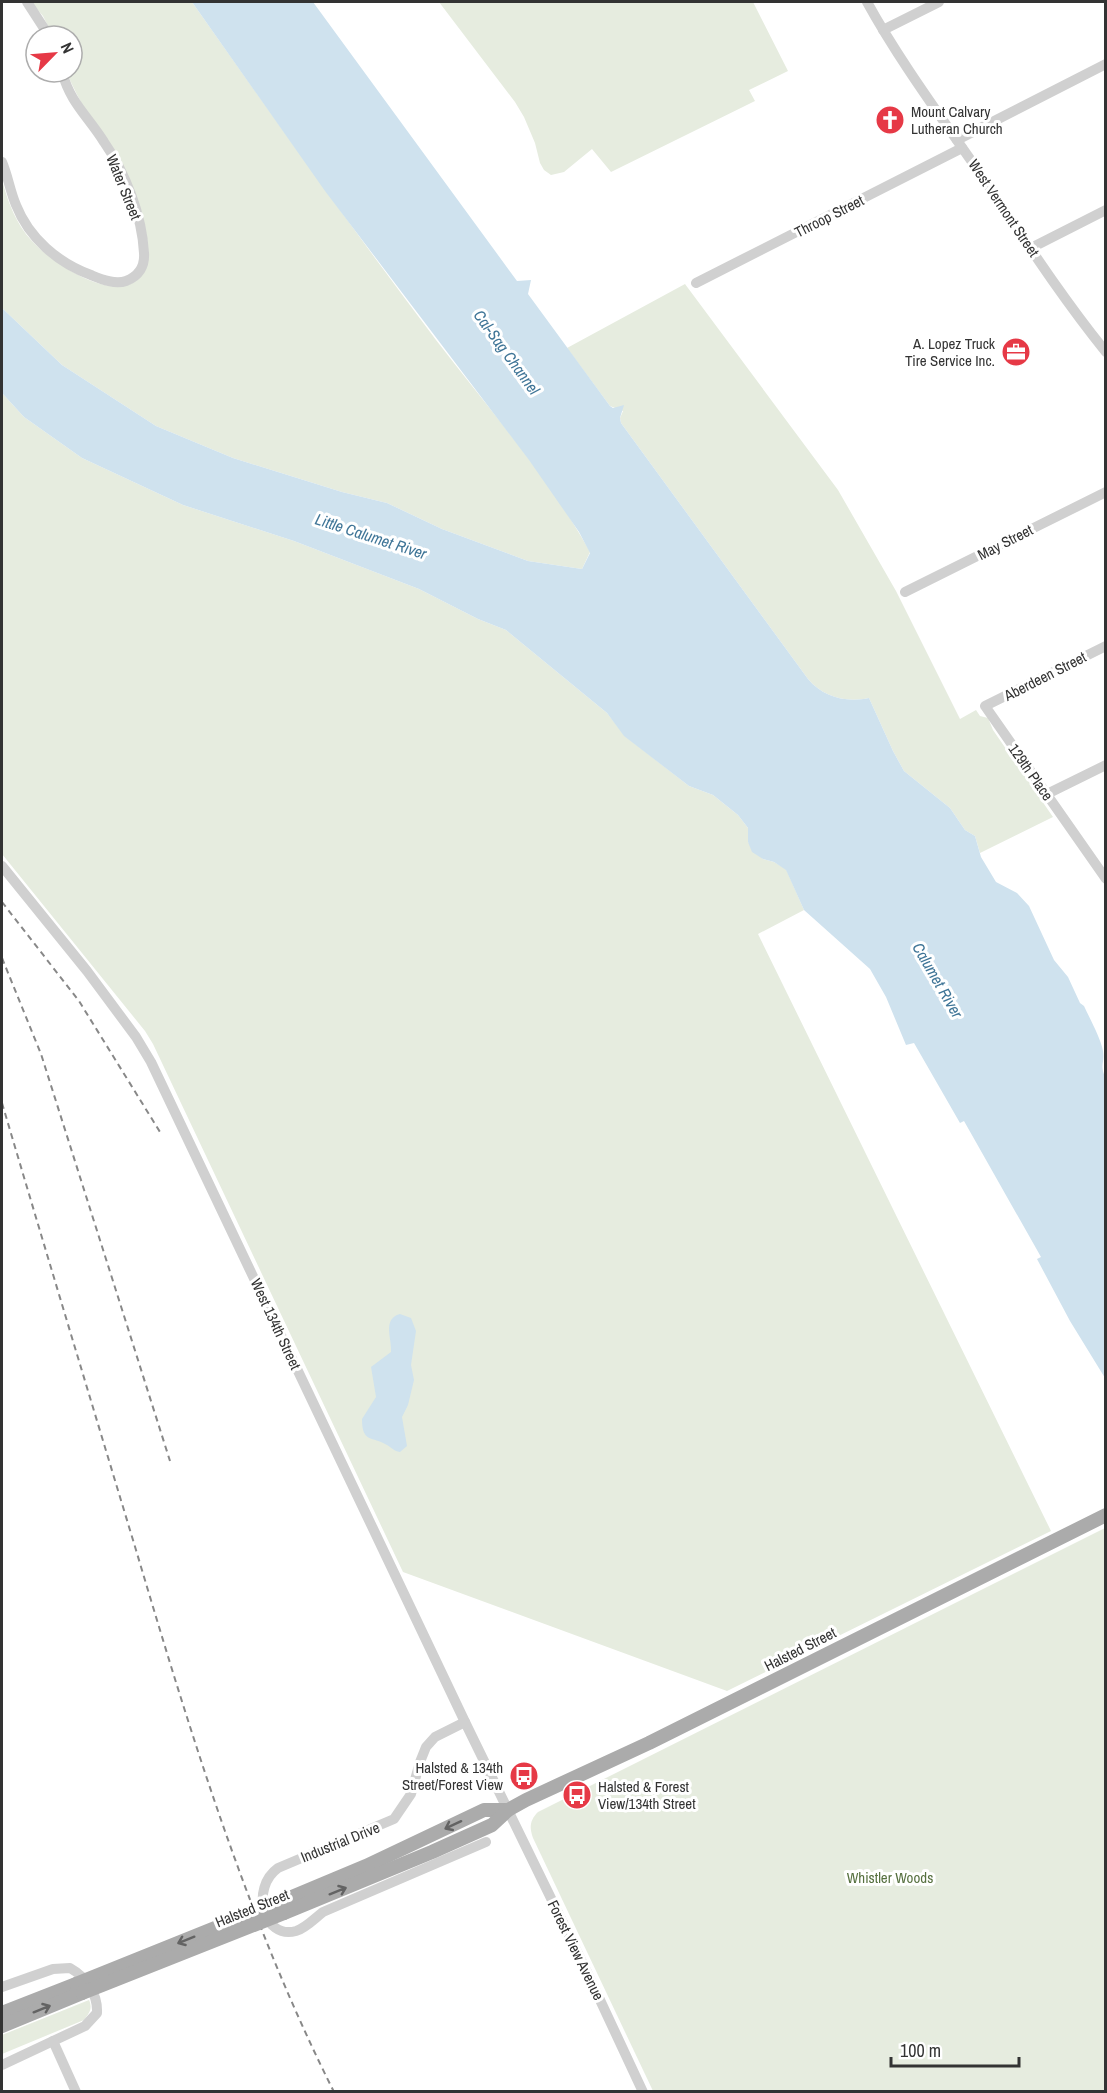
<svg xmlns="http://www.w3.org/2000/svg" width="1107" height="2093" viewBox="0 0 1107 2093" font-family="'Archivo Narrow',sans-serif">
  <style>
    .green { fill: #e6ecdf }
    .water { fill: #cfe2ee }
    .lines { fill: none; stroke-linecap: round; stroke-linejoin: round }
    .minor { stroke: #d0d0d0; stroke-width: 10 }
    .major { stroke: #ababab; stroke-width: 14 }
    .rail { stroke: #888; stroke-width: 2; stroke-dasharray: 6 4.5; stroke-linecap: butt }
    .major-bridge { stroke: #ababab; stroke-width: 14 }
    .oneway { stroke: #636363 }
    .labels { text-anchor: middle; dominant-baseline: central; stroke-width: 6; stroke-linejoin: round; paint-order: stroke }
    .poi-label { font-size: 15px; fill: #333; stroke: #fff; text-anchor: start }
    .street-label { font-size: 15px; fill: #333; stroke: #fff }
    .park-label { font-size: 15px; fill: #56703f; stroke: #fff }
    .water-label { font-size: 16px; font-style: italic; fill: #3f7597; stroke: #fff }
  </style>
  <rect width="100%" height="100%" fill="#fff"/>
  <g class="green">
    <path d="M 31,2 L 192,2 C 272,115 352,229 436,340 C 489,409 548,476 590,552 L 582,569 L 528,561 L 442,529 L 387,503 L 342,492 L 233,458 L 156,426 L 62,365 L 2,308 L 2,180 C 8,202 16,224 32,241 C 51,262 119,309 142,274 C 148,265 149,260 148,249 C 147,213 126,183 109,153 C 94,126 79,100 66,72 L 72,72 L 72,36 L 53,36 L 43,16 Z"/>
    <path d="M 439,2 L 753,2 L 788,71 L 749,90 L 755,101 L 611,172 L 592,149 L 564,172 L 551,175 L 544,170 L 540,163 L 535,143 L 524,117 L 515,102 Z"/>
    <path d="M 685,284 L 838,490 L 896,591 L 960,719 L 976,710 L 980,716 L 988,718 L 993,730 L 1053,817 L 980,853 L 975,836 L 965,830 L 950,808 L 904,771 L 893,751 L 869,698 C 846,703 823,697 808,679 L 621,423 L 620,418 L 623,411 L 610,406 L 567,348 Z"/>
    <path d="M 2,393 L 24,417 L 82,458 L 183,505 L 294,541 L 419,589 L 478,619 L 506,630 L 607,713 L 625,736 L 689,786 L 713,795 L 738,815 L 748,828 L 748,842 L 763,859 L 774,862 L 786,869 L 804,910 L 758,934 L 1051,1531 L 727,1691 L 403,1572 L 153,1044 L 145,1031 L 2,854 Z"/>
    <path d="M 1105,1528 L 1105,2091 L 653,2091 L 533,1838 C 529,1827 530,1820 538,1812 Z"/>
    <path d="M 89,2000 C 93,2009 89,2013 84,2020 L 2,2054 L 2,2035 Z"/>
  </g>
  <g class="water">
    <path d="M 192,2 L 313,2 L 517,281 L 531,280 L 528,294 L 610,406 L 613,408 L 624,405 L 620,418 L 621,423 L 808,679 C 823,697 846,703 869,698 L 893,751 L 904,771 L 950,808 L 965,830 L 975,836 L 981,857 L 996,882 L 1017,893 L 1029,906 L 1054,960 L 1068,977 L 1080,1003 L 1084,1006 C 1090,1019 1101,1039 1103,1051 C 1105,1064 1099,1064 1106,1079 L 1105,1378 L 1070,1321 L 1037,1259 L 1041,1257 L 964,1121 L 960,1123 L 914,1043 L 906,1045 L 886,997 L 870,969 L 804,910 L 786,870 L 774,862 L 763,859 L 752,852 L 748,842 L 748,828 L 738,815 L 713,795 L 689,786 L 624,736 L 607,713 L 506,630 L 478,619 L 419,589 L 294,541 L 183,505 L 82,458 L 24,417 L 2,393 L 2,308 L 62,365 L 156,426 L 233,458 L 342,492 L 387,503 L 442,529 L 528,561 L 582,569 L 590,553 L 579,532 L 529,460 L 325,191 Z"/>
    <path d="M 400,1314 L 411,1318 L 416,1331 L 411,1365 L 414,1380 L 408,1405 L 402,1417 L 407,1446 L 400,1452 C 394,1451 392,1448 387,1445 C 372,1436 362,1443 362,1419 L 376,1397 L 371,1367 L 391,1352 C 392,1338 382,1319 400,1314 Z"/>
  </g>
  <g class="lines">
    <g class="minor">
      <path d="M 27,2 L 49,36"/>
      <path d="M 867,2 C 899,60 939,114 977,169 C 1019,231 1059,294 1106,352"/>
      <path d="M 883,30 L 939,2"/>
      <path d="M 957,140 L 1106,64"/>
      <path d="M 2,162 C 8,176 10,191 16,205 C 29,238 58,263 91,275 C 101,279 115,285 126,281 C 139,276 145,266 144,253 C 142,215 125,172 104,142 C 87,115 71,104 62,72"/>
      <path d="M 1031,248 L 1106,210"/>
      <path d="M 696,283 L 962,148"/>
      <path d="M 905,592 L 1106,492"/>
      <path d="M 1106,646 L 985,706 L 1106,879"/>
      <path d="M 1047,794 L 1106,765"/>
      <path d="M 2,866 L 87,971 L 136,1037 L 151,1062 L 465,1722 L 586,1970 L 643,2092"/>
      <path d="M 465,1722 L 435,1737 L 426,1747 L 420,1762 L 411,1794 L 394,1819 L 278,1868 C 250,1888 263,1940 296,1931 C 306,1928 315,1918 323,1912 L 486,1842"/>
      <path d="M 2,1987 L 53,1969 L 70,1968 C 86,1977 98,1994 97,2013 L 85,2026 L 2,2065"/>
      <path d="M 53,2041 L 76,2092"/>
    </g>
    <g class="major">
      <path d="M 280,1902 L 366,1866 L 484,1810 L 508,1810"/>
      <path d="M 284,1913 L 432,1852 L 492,1825 L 508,1810 L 526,1800 L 649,1743 L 1106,1515"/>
      <path d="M 2,2013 L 76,1984"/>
      <path d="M 2,2026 L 82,1993"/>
    </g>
    <g class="rail">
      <path d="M 2,902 L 79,1001 L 160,1132"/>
      <path d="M 2,958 L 41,1054 L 170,1461"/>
      <path d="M 2,1103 C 46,1252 91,1401 136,1550 C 191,1735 247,1919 334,2092"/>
    </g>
    <g class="major-bridge">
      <path d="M 76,1984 L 280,1902"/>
      <path d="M 82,1993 L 284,1913"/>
    </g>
  </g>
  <defs><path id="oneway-shaft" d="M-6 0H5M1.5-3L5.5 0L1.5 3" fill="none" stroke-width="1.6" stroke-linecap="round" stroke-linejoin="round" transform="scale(1.5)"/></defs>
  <g class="oneway">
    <use href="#oneway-shaft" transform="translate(453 1825) rotate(155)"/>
    <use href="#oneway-shaft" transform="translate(338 1891) rotate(-22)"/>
    <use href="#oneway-shaft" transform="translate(186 1940) rotate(158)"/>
    <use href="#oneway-shaft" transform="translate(42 2009) rotate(-22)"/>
  </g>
  <defs>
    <g id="church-disc" transform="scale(1.5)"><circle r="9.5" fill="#e63946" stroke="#fff"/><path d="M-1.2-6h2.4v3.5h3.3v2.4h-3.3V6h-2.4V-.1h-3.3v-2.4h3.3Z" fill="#fff"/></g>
    <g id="office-disc" transform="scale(1.5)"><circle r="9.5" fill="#e63946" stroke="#fff"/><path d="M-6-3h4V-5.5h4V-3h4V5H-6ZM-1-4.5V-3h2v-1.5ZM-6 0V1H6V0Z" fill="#fff"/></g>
    <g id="bus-disc" transform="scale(1.5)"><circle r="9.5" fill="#e63946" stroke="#fff"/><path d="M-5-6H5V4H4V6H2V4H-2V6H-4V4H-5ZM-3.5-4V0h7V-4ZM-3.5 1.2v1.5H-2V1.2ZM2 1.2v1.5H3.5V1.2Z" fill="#fff"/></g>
  </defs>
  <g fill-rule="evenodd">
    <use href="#church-disc" x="890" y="120"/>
    <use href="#office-disc" x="1016" y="352"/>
    <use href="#bus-disc" x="524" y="1776"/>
    <use href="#bus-disc" x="577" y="1795"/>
  </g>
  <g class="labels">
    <g class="poi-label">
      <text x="911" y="111">Mount Calvary<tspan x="911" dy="17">Lutheran Church</tspan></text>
      <text x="995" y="343" text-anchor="end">A. Lopez Truck<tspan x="995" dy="17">Tire Service Inc.</tspan></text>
      <text x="503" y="1767" text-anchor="end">Halsted &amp; 134th<tspan x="503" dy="17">Street/Forest View</tspan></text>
      <text x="598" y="1786">Halsted &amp; Forest<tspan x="598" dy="17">View/134th Street</tspan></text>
    </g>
    <g class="street-label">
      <text transform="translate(124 187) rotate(68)">Water Street</text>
      <text transform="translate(1004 208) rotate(56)">West Vermont Street</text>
      <text transform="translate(829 216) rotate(-27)">Throop Street</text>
      <text transform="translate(1005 542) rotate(-27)">May Street</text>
      <text transform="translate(1045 676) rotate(-27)">Aberdeen Street</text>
      <text transform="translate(1031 772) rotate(55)">129th Place</text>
      <text transform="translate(276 1324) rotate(65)">West 134th Street</text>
      <text transform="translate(800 1649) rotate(-27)">Halsted Street</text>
      <text transform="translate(340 1842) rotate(-22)">Industrial Drive</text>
      <text transform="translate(252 1908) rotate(-22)">Halsted Street</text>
      <text transform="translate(576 1950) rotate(64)">Forest View Avenue</text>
    </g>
    <g class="park-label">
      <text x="890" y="1877">Whistler Woods</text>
    </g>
    <g class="water-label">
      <text transform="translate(507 352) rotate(54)">Cal-Sag Channel</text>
      <text transform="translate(371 536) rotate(18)">Little Calumet River</text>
      <text transform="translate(938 980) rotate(60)">Calumet River</text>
    </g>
  </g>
  <rect width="1107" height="2093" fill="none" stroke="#333333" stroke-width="6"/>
  <g transform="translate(54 54) rotate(65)"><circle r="28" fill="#ffffff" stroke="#adadad" stroke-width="1.5"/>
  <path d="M0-4.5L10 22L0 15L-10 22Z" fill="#e63946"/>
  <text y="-9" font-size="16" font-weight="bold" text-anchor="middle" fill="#333333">N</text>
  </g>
  <path d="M891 2057v9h128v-9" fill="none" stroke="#333333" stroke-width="3"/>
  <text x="900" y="2057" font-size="18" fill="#333333" stroke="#ffffff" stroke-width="4.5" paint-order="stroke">100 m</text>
</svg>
